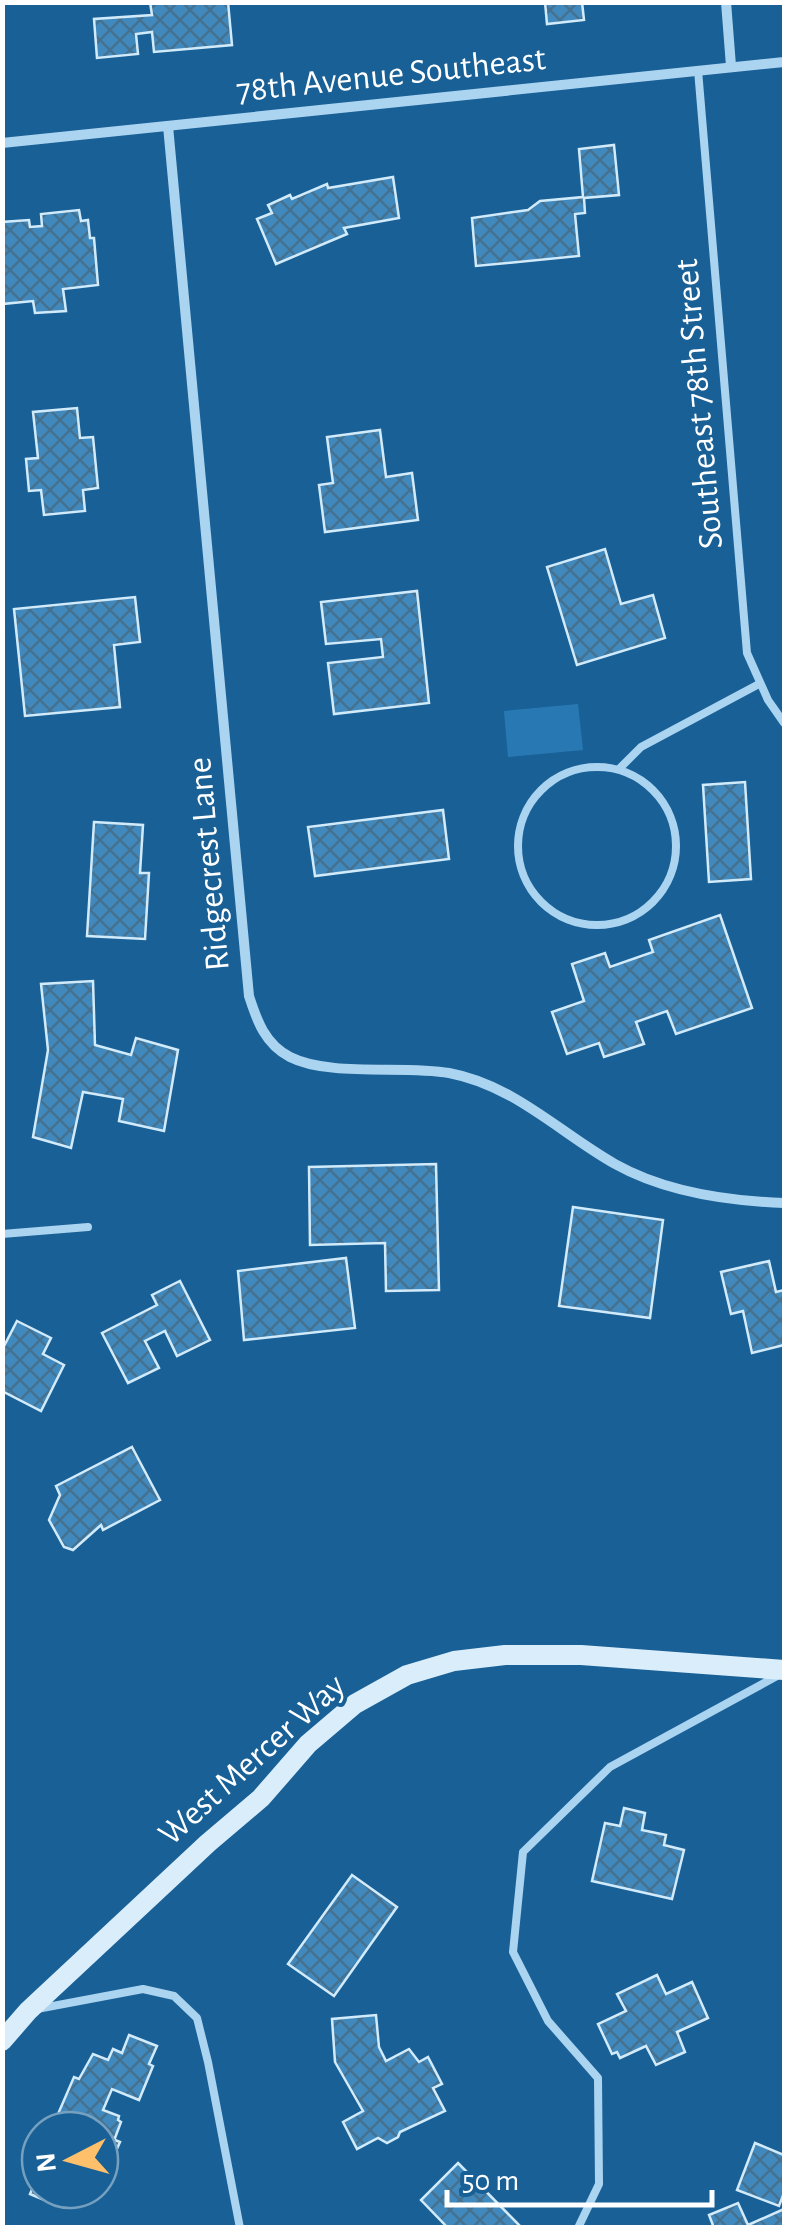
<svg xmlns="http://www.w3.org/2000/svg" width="787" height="2230" viewBox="0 0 787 2230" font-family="'Alegreya Sans',sans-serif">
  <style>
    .pitch { fill: #2879b3 }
    .building { fill: url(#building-cross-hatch); stroke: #d2ebfb; stroke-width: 2.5 }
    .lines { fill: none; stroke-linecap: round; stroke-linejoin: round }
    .lane { stroke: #abd4f1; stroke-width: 8 }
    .street { stroke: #abd4f1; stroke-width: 10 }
    .secondary { stroke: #d9edfb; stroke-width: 20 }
    .labels { text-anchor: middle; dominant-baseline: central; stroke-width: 8; stroke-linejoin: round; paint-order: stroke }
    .street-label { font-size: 35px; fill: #fff; stroke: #196096 }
  </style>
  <defs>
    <pattern id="building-cross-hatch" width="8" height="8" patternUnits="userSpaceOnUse" patternTransform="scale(2.5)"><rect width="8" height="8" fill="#4189bd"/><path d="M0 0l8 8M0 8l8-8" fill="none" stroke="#457190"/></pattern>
  </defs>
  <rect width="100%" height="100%" fill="#196096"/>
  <path class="pitch" d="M 578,704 L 583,750 L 508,757 L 504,711 Z"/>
  <g class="building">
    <path d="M 150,2 L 228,2 L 232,45 L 154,52 L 152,32 L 136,34 L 138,54 L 97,58 L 94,19 L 152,15 Z"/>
    <path d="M 545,2 L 582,2 L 584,20 L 547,24 Z"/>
    <path d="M 614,145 L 619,195 L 584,198 L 585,213 L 575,214 L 579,256 L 476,266 L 472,218 L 528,210 L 540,201 L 583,197 L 579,149 Z"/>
    <path d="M 393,177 L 399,218 L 344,228 L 347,234 L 276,264 L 257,219 L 272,213 L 268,205 L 290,195 L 292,199 L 327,184 L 328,188 Z"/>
    <path d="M 79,210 L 81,221 L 88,220 L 90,238 L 94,238 L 98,285 L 63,289 L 66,311 L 35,313 L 33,301 L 2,304 L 2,222 L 29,220 L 30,227 L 42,226 L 41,214 Z"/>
    <path d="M 77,408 L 80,438 L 93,437 L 98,488 L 83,490 L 85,511 L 44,515 L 41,490 L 29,491 L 26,459 L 38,458 L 33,412 Z"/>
    <path d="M 380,430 L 386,477 L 412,473 L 418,520 L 325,532 L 319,485 L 333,483 L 327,437 Z"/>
    <path d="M 605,549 L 621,604 L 653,595 L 665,638 L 577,665 L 547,567 Z"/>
    <path d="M 417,591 L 429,703 L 334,714 L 328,663 L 383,657 L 381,639 L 326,644 L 321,602 Z"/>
    <path d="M 135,597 L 140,642 L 114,645 L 120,707 L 25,716 L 14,609 Z"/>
    <path d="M 745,782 L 751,879 L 709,882 L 703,785 Z"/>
    <path d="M 443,810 L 449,859 L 315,876 L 308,827 Z"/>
    <path d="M 94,822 L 143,825 L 140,873 L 149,873 L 145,939 L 87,936 Z"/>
    <path d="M 720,915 L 752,1008 L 676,1034 L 667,1011 L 636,1022 L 644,1044 L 604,1057 L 599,1043 L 567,1054 L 552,1012 L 584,1001 L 572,964 L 605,953 L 610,967 L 653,952 L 649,940 Z"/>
    <path d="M 93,981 L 95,1045 L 131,1055 L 136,1038 L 178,1050 L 164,1131 L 119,1121 L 123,1099 L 83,1092 L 71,1148 L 33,1137 L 48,1050 L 41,984 Z"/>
    <path d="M 436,1164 L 439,1290 L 386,1291 L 385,1243 L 310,1245 L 309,1167 Z"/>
    <path d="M 573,1207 L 663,1220 L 650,1318 L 559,1306 Z"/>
    <path d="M 346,1258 L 355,1328 L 244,1340 L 238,1271 Z"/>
    <path d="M 769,1261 L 776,1292 L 784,1290 L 784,1345 L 752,1353 L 743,1311 L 731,1314 L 721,1272 Z"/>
    <path d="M 180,1281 L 210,1340 L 177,1356 L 165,1331 L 145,1341 L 159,1368 L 128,1383 L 102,1333 L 157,1305 L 152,1295 Z"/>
    <path d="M 17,1321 L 51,1338 L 43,1354 L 64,1365 L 41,1411 L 2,1391 L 2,1350 Z"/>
    <path d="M 132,1447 L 160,1500 L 103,1530 L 101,1525 L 73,1550 L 64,1547 L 49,1520 L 60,1495 L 56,1486 Z"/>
    <path d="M 624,1808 L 645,1813 L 642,1830 L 666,1835 L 664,1845 L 684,1850 L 672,1899 L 592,1881 L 605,1823 L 620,1826 Z"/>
    <path d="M 352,1875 L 397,1907 L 334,1996 L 288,1964 Z"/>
    <path d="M 657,1975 L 666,1994 L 692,1982 L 708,2018 L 677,2032 L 685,2052 L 656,2065 L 646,2046 L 620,2058 L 617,2052 L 612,2054 L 598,2024 L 626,2011 L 617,1994 Z"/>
    <path d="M 376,2015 L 379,2047 L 386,2061 L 409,2049 L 419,2062 L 428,2057 L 442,2084 L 433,2088 L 445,2111 L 400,2132 L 398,2137 L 387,2143 L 378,2138 L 357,2149 L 343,2122 L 363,2111 L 335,2062 L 332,2019 Z"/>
    <path d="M 129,2035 L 157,2046 L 149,2064 L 153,2066 L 139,2100 L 112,2089 L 103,2110 L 119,2116 L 118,2120 L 121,2122 L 115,2138 L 110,2138 L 120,2142 L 109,2167 L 101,2164 L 100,2166 L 100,2130 L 47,2130 L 49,2126 L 52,2128 L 74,2077 L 79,2079 L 93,2054 L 108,2060 L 113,2049 L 122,2053 Z"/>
    <path d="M 755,2143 L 784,2155 L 784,2193 L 779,2206 L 737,2190 Z"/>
    <path d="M 40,2146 L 40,2190 L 65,2190 L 59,2206 L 30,2194 L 37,2178 L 32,2176 L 40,2157 L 36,2156 Z"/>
    <path d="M 458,2163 L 519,2225 L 517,2228 L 443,2228 L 445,2225 L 421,2200 Z"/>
    <path d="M 66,2190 L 93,2190 L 89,2200 Z"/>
    <path d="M 738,2203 L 748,2225 L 784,2209 L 784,2228 L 714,2228 L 709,2215 Z"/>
  </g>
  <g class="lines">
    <g class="lane">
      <path d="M 698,70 L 747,653 L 768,700 L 784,723"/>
      <circle cx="597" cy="846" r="79"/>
      <path d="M 619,769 L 641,747 L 759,684"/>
      <path d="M 2,1234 L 88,1227"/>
      <path d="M 37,2009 L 143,1989 L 174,1996 L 197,2018 L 208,2062 L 240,2228"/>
      <path d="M 578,2228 L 599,2184 L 598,2078 L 548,2021 L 513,1952 L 523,1852 L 610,1767 L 777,1676"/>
    </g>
    <g class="street">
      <path d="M 726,2 L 731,66"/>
      <path d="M 168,126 L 249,996 C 257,1021 265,1044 290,1057 C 329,1077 405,1065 449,1073 C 514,1085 560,1133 615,1164 C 665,1192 727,1201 784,1203"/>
      <path d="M 2,143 L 784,62"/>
    </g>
    <path class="secondary" d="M 2,2041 L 28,2011 L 208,1843 L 261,1798 L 308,1744 L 355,1704 L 407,1675 L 454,1661 L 505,1655 L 581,1655 L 784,1670"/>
  </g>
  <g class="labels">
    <g class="street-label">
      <text transform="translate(391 75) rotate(-6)">78th Avenue Southeast</text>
      <text transform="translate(699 404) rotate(-95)">Southeast 78th Street</text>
      <text transform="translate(209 864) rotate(-95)">Ridgecrest Lane</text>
      <text transform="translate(252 1760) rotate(-42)">West Mercer Way</text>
    </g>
  </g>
  <rect width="787" height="2230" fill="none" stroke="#ffffff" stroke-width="10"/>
  <g transform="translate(70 2160) rotate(264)"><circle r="48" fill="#196096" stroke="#75a0c0" stroke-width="2.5"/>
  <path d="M0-8L18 38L0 25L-18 38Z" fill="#ffc06b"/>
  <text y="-15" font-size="28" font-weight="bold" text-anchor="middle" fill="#ffffff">N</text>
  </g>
  <path d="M447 2190v15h265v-15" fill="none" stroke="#ffffff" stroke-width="5"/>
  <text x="462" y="2190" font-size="30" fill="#ffffff" stroke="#196096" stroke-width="8" paint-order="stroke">50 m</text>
</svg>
